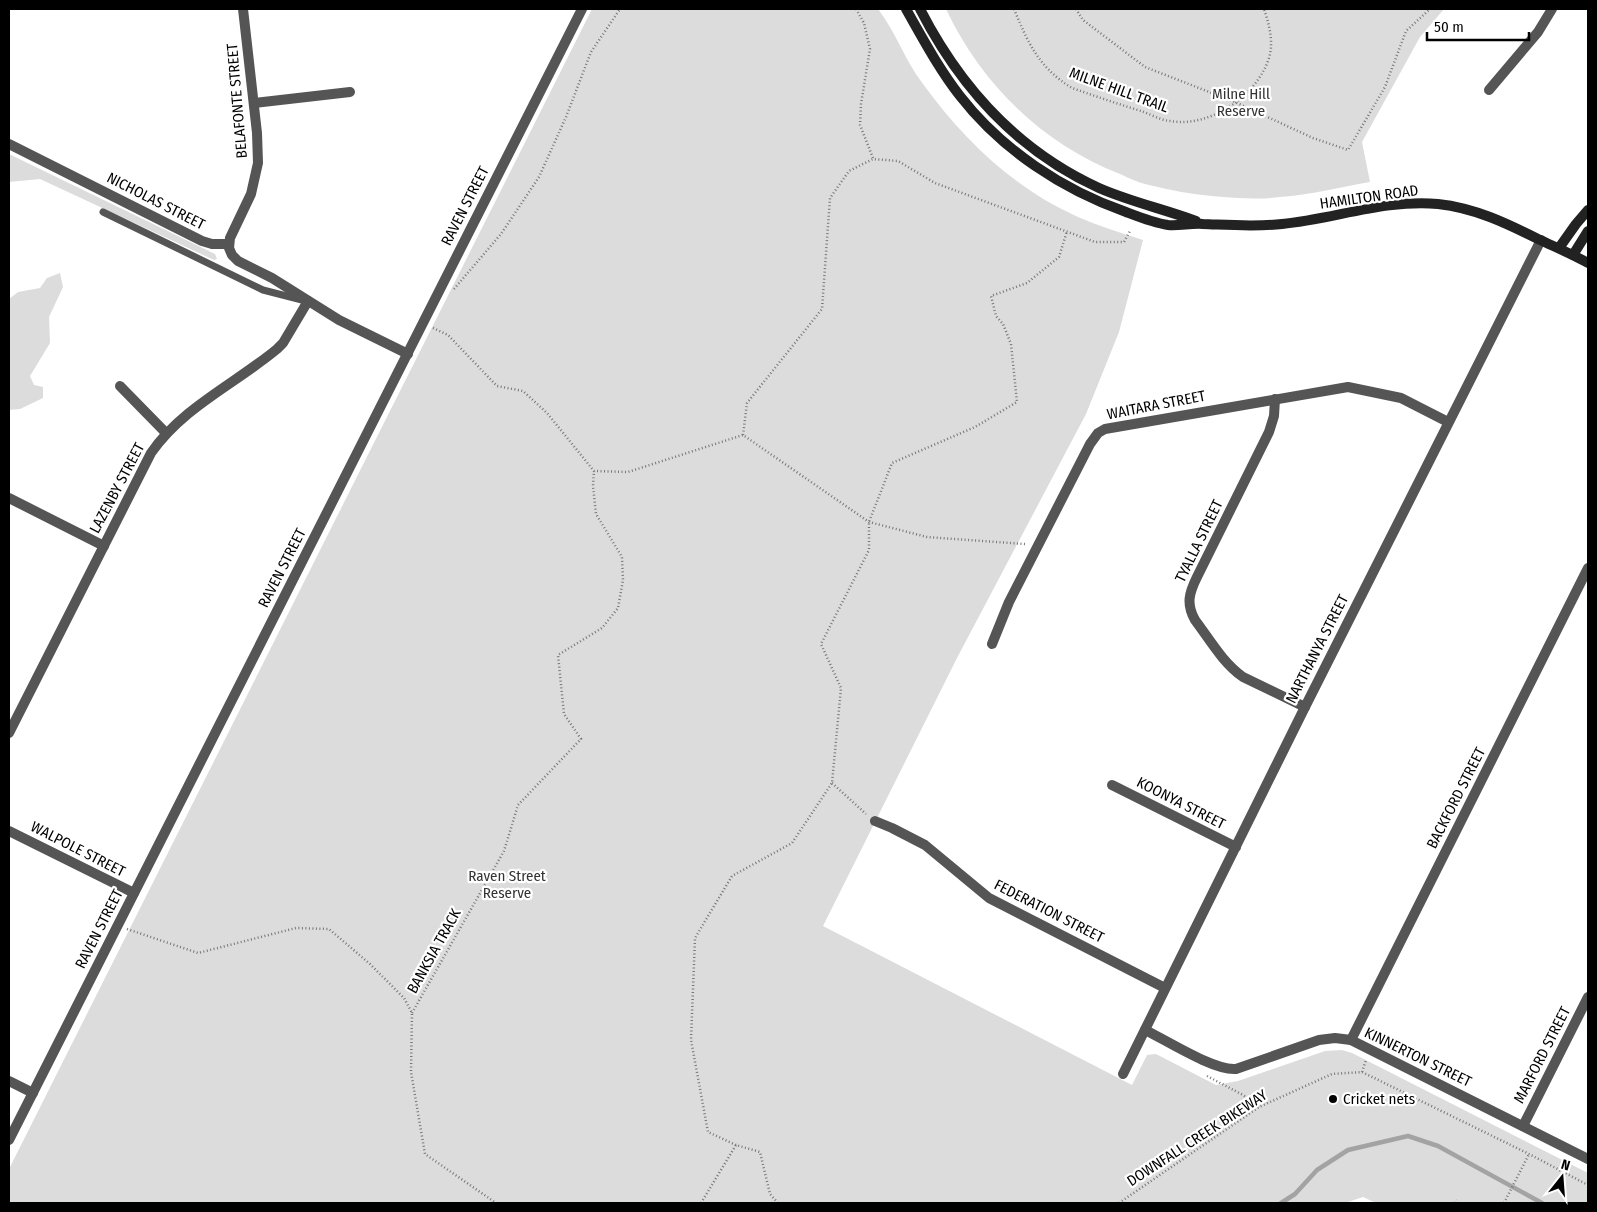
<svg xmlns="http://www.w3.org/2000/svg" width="1597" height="1212" viewBox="0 0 1597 1212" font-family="'Fira Sans Condensed',sans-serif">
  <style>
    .green { fill: #dcdcdc }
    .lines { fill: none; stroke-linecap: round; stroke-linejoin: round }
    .stream { stroke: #a3a3a3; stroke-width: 4.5 }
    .path { stroke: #777; stroke-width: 2.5; stroke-dasharray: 1 2.5; stroke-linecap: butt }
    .lane { stroke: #555; stroke-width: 7 }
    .street { stroke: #555; stroke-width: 10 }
    .secondary { stroke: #222; stroke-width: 10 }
    .poi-dot { fill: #000; stroke: #fff; stroke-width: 2 }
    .labels { text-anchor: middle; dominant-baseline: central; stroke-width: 4.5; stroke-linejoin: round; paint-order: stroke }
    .street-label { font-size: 15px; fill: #000; stroke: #fff }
    .park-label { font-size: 15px; fill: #333; stroke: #fff }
    .poi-label { font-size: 15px; fill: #000; stroke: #fff; text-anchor: start }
  </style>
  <rect width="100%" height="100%" fill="#fff"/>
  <g class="green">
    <path d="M 592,9 L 878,9 C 896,32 905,61 923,84 C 963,139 1014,189 1078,217 C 1099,226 1121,233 1143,240 L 1119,332 L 1086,414 L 957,658 L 823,926 L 1132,1085 L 1147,1055 L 1156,1054 L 1216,1085 L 1238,1081 L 1325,1051 L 1342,1050 L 1352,1053 L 1588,1173 L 1588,1203 L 1376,1203 L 1363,1197 L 1345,1203 L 9,1203 L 9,1169 Z"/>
    <path d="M 946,9 L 1444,9 L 1420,37 L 1362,142 L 1370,182 C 1340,187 1310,195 1280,197 C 1258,200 1235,198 1212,196 C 1191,194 1169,190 1149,185 C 1139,183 1129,178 1120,174 C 1043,144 981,84 946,9 Z"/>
    <path d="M 9,154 L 215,254 L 217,259 L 214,260 L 40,179 L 9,182 Z"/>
    <path d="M 60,273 L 63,287 L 49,317 L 50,343 L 30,376 L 34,385 L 43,387 L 43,398 L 20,409 L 9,410 L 9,299 L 18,292 L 40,288 L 47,278 Z"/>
  </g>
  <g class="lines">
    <path class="stream" d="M 1281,1203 L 1295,1194 L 1317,1170 L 1348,1150 L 1408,1136 L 1438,1146 L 1542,1203"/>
    <g class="path">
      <path d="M 856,9 L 864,23 L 870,49 L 861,104 L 860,125 L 873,158"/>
      <path d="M 1014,9 C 1028,43 1039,68 1072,88 C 1095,96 1118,104 1141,111 C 1150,114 1160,120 1170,121 C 1210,128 1257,96 1269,58 C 1274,42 1269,24 1264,9"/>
      <path d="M 1076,9 L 1083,20 L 1145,67 L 1235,102 L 1313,138 L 1348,150 L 1385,87 L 1406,31 L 1430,9"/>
      <path d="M 454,289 L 501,234 L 539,177 L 566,117 L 591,52 L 620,9"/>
      <path d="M 433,328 L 448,335 L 497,386 L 523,391 L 547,413 L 594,471 L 628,472 L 743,435 L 869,522 L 927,537 L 1025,544"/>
      <path d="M 743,435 L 747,403 L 822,309 L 830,198 L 849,171 L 873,159 L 898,161 L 935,183 L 1095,242 L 1124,242 L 1130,231"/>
      <path d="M 832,783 L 866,814"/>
      <path d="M 127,929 L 198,953 L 296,928 L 329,929 L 370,964 L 404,998 L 412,1013 L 411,1072 L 425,1154 L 496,1203"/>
      <path d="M 412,1013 L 504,851 L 518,805 L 581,739 L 564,714 L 558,655 L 602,628 L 618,608 L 623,580 L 622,557 L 596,514 L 593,486 L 594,471"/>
      <path d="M 1362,1072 L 1366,1060"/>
      <path d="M 1207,1076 L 1243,1095 L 1259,1107"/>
      <path d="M 736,1145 L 708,1132 L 691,1040 L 695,938 L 732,876 L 792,843 L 832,783 L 841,688 L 821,644 L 869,550 L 869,522 L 892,463 L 975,427 L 1017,402 L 1011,344 L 1003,324 L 996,316 L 991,296 L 1027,283 L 1059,257 L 1067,231"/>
      <path d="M 701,1203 L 736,1145 L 760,1152 L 770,1194 L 778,1203"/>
      <path d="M 1119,1203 L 1259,1107 L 1332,1074 L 1362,1072 L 1529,1154 L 1588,1185"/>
      <path d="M 1455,1203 L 1457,1200"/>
      <path d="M 1504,1203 L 1529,1154"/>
    </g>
    <path class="lane" d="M 103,212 L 263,290 L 302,300"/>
    <g class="street">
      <path d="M 243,9 L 257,133 L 258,163 L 251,194 L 230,238 L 229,248 L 232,255 L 238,261 L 272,278 L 339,320 L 408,354"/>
      <path d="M 1489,90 L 1538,32 L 1552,9"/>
      <path d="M 254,103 L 350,92"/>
      <path d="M 9,144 L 202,241 L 212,244 L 229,244"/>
      <path d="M 120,386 L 166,433"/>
      <path d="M 1275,399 L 1274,416 L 1269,432 L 1197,577 C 1189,593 1186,604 1195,620 C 1210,640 1223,663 1243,677 L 1305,707"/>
      <path d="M 9,498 L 104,546"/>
      <path d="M 992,644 L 1009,602 L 1090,444 L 1098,433 L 1105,429 L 1348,387 L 1401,398 L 1448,422"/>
      <path d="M 9,733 L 151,453 C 183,407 235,384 277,349 L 283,343 L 308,301"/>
      <path d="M 1112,785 L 1236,847"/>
      <path d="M 875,821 L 892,828 L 925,845 L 989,898 L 1165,988"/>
      <path d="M 9,831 L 134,893"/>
      <path d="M 1145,1030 C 1166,1040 1214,1071 1236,1069 L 1319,1040 L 1335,1038 L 1351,1040 L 1588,1159"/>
      <path d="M 1351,1040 L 1588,568"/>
      <path d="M 1123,1074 L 1305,707 L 1541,240"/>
      <path d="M 9,1081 L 33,1093"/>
      <path d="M 1523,1126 L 1588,997"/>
      <path d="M 9,1140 L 582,9"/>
    </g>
    <g class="secondary">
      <path d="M 906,9 C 923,39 939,69 960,96 C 1002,150 1063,190 1126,212 C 1139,217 1154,223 1168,225 C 1179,226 1192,223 1203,224 C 1230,225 1256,227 1282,224 C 1334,219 1386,199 1438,204 C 1475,208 1506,223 1538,239 C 1555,247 1572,254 1588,263"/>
      <path d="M 920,9 C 960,87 1018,151 1099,188 C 1131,202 1164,209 1196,221"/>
      <path d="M 1559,248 L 1576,224 L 1588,210"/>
      <path d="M 1573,255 L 1588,231"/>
    </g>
  </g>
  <circle class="poi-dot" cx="1333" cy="1099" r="5"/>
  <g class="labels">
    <g class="street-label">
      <text transform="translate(1119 90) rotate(20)">MILNE HILL TRAIL</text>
      <text transform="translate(237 101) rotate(-95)">BELAFONTE STREET</text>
      <text transform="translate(1369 197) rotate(-8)">HAMILTON ROAD</text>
      <text transform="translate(156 201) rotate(27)">NICHOLAS STREET</text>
      <text transform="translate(465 206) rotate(-63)">RAVEN STREET</text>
      <text transform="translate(1156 405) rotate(-11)">WAITARA STREET</text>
      <text transform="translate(117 488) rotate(-62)">LAZENBY STREET</text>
      <text transform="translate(1199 541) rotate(-64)">TYALLA STREET</text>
      <text transform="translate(282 568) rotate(-63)">RAVEN STREET</text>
      <text transform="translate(1317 649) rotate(-63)">NARTHANYA STREET</text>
      <text transform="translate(1456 798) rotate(-63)">BACKFORD STREET</text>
      <text transform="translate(1181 803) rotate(27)">KOONYA STREET</text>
      <text transform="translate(78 849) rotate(27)">WALPOLE STREET</text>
      <text transform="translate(1049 911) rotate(27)">FEDERATION STREET</text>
      <text transform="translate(99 929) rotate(-63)">RAVEN STREET</text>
      <text transform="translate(434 951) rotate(-61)">BANKSIA TRACK</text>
      <text transform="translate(1542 1055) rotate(-63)">MARFORD STREET</text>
      <text transform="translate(1418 1057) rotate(26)">KINNERTON STREET</text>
      <text transform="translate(1197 1138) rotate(-33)">DOWNFALL CREEK BIKEWAY</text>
    </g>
    <g class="park-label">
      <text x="1241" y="94">Milne Hill<tspan x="1241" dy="17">Reserve</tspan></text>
      <text x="507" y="876">Raven Street<tspan x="507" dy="17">Reserve</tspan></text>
    </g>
    <g class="poi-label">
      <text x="1343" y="1099">Cricket nets</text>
    </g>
  </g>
  <rect width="1597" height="1212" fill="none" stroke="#000000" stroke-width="20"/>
  <g transform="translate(1562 1177) rotate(17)" stroke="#ffffff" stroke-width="4" paint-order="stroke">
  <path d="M0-4L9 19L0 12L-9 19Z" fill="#000000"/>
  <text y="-8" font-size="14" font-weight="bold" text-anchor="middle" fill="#000000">N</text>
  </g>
  <path d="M1427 32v8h102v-8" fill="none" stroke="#000000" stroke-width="2.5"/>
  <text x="1434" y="32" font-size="15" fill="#000000" stroke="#ffffff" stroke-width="4" paint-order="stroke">50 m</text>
</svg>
